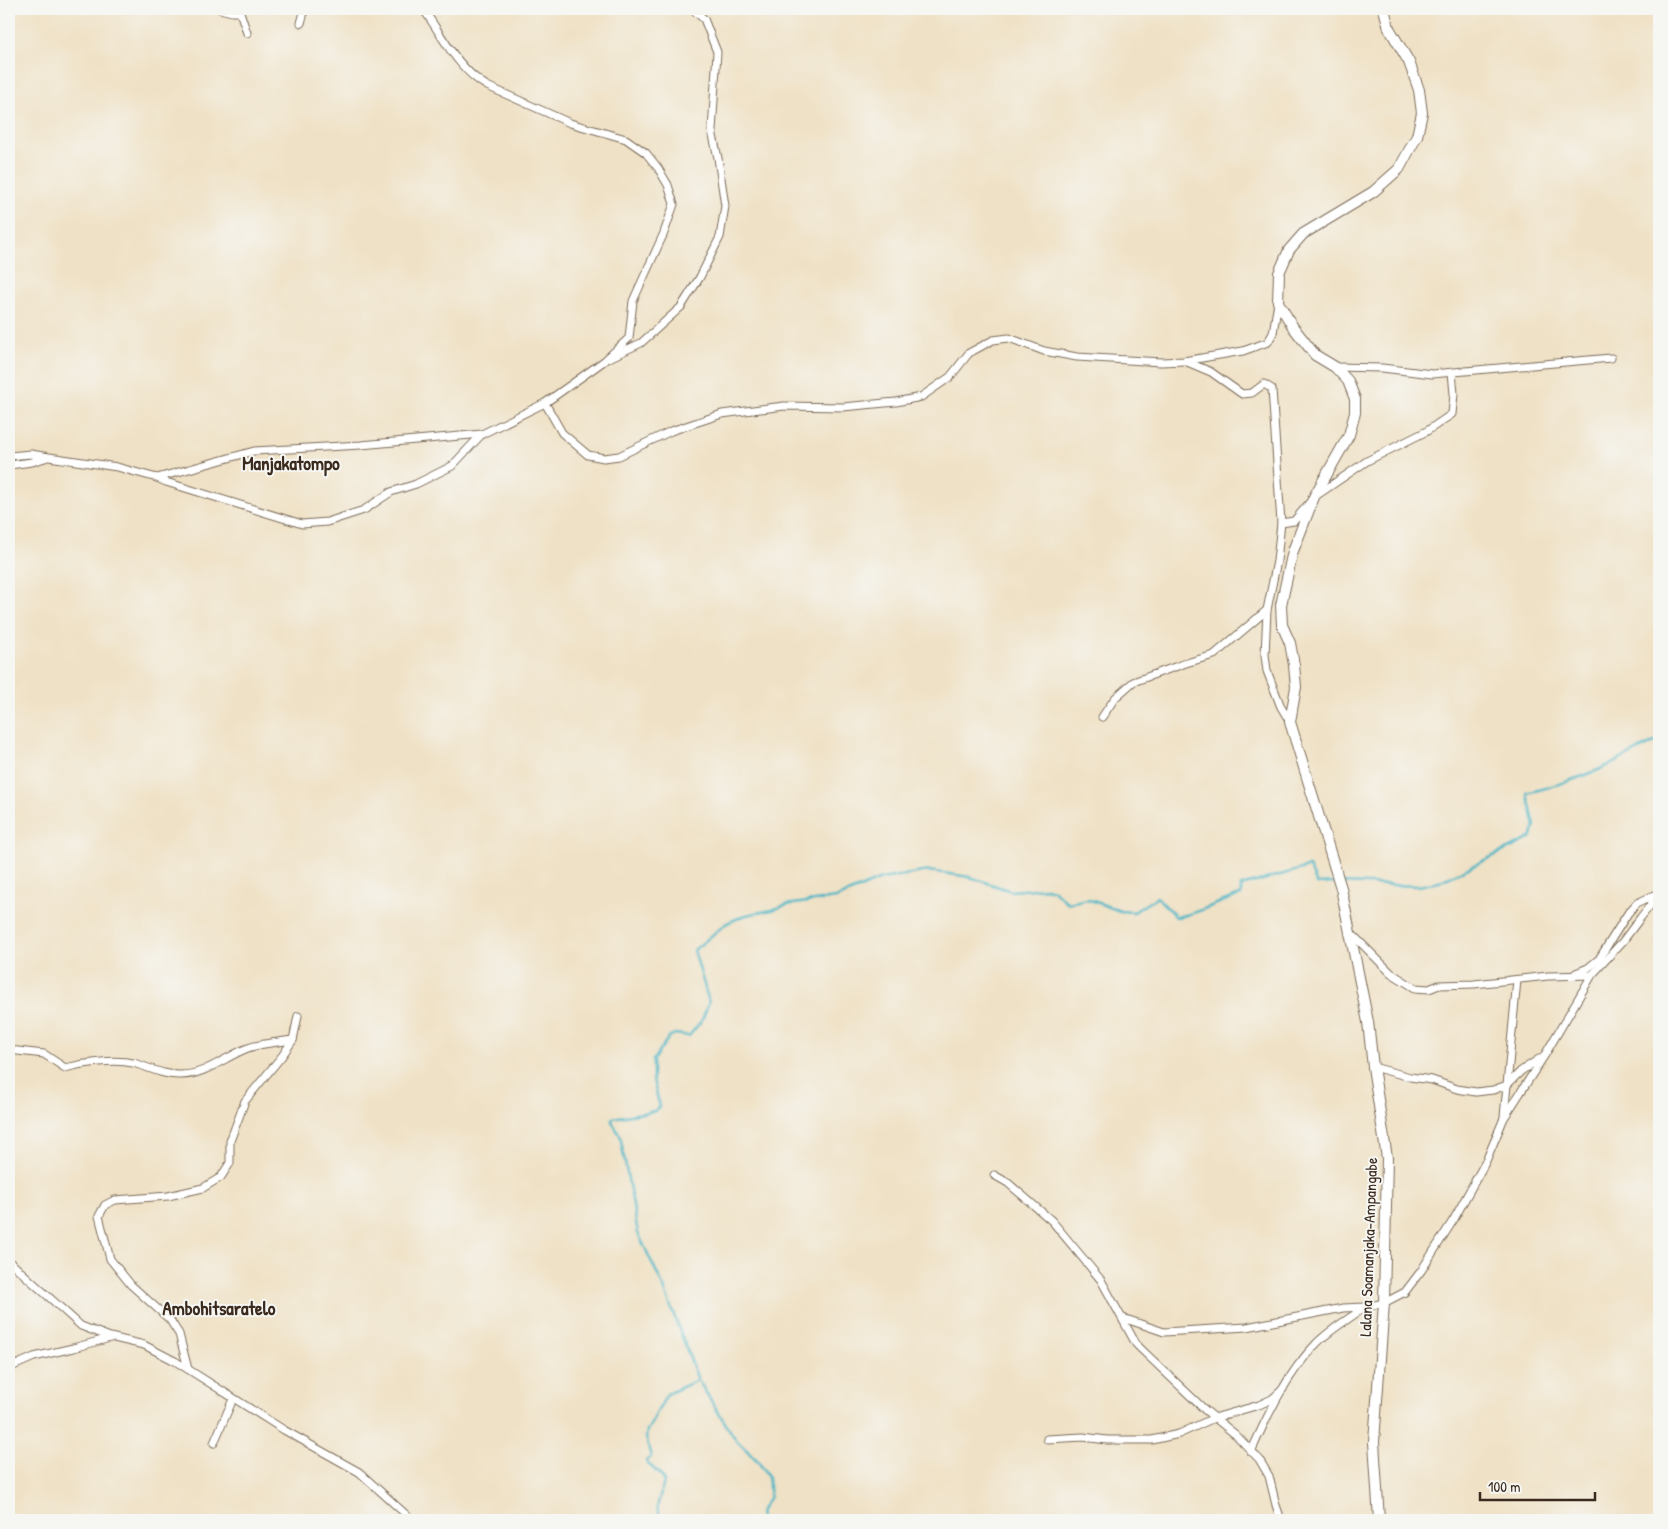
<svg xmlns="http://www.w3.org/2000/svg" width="1668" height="1529" viewBox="0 0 1668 1529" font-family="'Patrick Hand',sans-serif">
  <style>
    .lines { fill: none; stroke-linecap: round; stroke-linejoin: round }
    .stream { stroke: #49b5c6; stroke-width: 2.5 }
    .street-casing { stroke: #7a6a58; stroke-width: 9 }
    .secondary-casing { stroke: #7a6a58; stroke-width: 12 }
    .street { stroke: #fff; stroke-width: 7 }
    .secondary { stroke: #fff; stroke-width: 10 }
    .labels { text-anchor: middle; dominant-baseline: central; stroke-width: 4; stroke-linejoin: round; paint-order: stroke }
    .street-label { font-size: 16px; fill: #3b2a1e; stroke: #f6f6f2 }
    .quarter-label { font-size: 19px; font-weight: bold; fill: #3b2a1e; stroke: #f6f6f2 }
  </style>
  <rect width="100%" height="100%" fill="#f6f6f2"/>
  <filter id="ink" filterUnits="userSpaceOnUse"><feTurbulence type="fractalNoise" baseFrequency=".02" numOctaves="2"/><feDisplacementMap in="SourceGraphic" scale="10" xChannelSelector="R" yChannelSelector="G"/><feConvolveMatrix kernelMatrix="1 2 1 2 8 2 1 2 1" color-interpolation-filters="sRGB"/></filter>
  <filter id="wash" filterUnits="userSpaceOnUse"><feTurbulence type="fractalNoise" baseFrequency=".0096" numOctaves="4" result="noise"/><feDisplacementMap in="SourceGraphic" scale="20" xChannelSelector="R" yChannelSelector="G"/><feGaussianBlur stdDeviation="1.12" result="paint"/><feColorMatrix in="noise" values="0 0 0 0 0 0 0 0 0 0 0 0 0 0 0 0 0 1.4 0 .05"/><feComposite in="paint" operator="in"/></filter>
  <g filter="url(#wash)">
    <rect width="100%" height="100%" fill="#efe1c5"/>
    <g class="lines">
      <g class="stream">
        <path d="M 1341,883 L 1418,886 L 1439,882 L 1531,838 L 1535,826 L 1527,793 C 1554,786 1582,778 1607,766 C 1625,758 1641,748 1659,740"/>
        <path d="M 660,1520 L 657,1507 L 664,1482 L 661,1476 L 646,1461 L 651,1457 L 646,1437 L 647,1431 L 667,1394 L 698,1380"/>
        <path d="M 761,1520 C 758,1510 764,1505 770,1497 L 768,1476 L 757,1460 L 736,1440 L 698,1380 L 664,1288 L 638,1233 L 620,1135 L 612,1122 L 613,1118 L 654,1111 L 660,1107 L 653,1080 L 653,1060 L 669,1037 L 675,1034 L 689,1036 L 702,1020 L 709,1002 L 694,950 L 727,923 L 746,915 L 772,910 L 786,905 L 836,898 L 881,879 L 929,871 L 970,877 L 1011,891 L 1046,888 L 1053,890 L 1068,903 L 1088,899 L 1120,911 L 1134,912 L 1157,897 L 1176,917 C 1199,914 1219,901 1241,895 L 1241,886 L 1309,867 L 1317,884 L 1336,883"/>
      </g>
    </g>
  </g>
  <g filter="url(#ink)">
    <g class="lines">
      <g class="street-casing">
        <g id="street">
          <path d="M 220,9 L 232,12 L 240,12 L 247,33"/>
          <path d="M 301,23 L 305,9"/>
          <path d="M 609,358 L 641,343 L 681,307 L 700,277 L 720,237 L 725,206 L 718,158 L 712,131 L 717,52 L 704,19 L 692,9"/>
          <path d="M 1185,361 L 1211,372 L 1242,394 L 1252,393 L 1264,384 L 1272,389 L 1281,523 L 1277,561 L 1267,610 L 1265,655 L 1267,671 L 1281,707 L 1290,722"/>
          <path d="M 1335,367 L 1382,368 L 1432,374 L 1611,358"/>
          <path d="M 545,403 L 562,433 L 588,455 L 604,458 L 619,456 L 671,431 L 722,414 L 784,406 L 843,407 L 896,402 L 921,397 L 950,377 L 969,353 L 993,340 L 1009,338 L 1044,351 L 1077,357 L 1161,362 L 1184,361 L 1243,351 L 1268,342 L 1273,333 L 1278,302"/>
          <path d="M 9,456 L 31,454 L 49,457 L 117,467 L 157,478 L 254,451 L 361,445 L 482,434 L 545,403 L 604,361 L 629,338 L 633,301 L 664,233 L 674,204 L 668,185 L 658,168 L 646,153 L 626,139 L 570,123 L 487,86 C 459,70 444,39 426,13 L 421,9"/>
          <path d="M 9,465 L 32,462 L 45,458"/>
          <path d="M 157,478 L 166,482 L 302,524 L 327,522 L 364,510 L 391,492 L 416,484 L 452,466 L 482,434"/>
          <path d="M 1317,495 L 1367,461 L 1427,431 L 1452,414 L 1454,394 L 1452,372"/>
          <path d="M 1281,523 L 1294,521 L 1310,502"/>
          <path d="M 1102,717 L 1115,698 L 1133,682 L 1186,663 L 1214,655 L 1267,610"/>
          <path d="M 1351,933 L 1391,973 L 1415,988 L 1429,989 L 1439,985 L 1474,984 L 1548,976 L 1592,975"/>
          <path d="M 1576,973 L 1588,968 L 1599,959 L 1628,913 L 1637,903 L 1659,893"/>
          <path d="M 9,1050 L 44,1054 L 65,1068 C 84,1063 114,1059 133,1063 C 149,1067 164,1076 181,1075 C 206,1075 226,1056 248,1048 C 262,1043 278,1042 293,1040"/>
          <path d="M 1373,1067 L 1410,1077 L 1432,1080 L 1457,1089 L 1476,1092 L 1493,1090 L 1507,1085 L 1517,980"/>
          <path d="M 1504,1117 L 1507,1085 L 1521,1071 L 1539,1059"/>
          <path d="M 994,1175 L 1008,1183 L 1052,1221 L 1101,1280 L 1136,1344 L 1141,1349 L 1205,1410 L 1236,1435 L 1259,1459 L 1269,1476 L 1276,1505 L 1281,1520"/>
          <path d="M 9,1261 L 81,1326 L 110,1337 L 144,1345 L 175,1361 L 284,1430 L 359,1472 L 412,1520"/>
          <path d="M 1123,1318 L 1164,1332 L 1247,1327 L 1343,1308 L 1365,1307 L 1384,1303 L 1405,1292 L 1421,1271 L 1454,1219 L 1486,1161 L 1504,1118 L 1546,1053 L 1592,975 L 1623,941 L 1641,917 L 1656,898 L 1659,896"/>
          <path d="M 9,1368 L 34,1357 L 73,1348 L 110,1338"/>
          <path d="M 188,1369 L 179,1334 L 170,1320 L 131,1285 L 110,1259 L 99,1216 L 105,1205 L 115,1200 L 168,1196 L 203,1188 L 221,1177 L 230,1163 L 230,1141 L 245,1101 L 282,1056 L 293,1040 L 298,1016"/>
          <path d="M 1047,1439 L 1083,1437 L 1107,1440 L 1152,1440 L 1179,1434 L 1214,1418 L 1259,1405 L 1272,1399 L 1283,1389"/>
          <path d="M 214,1443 L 233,1399"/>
          <path d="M 1251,1452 C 1268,1414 1287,1374 1316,1344 C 1329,1330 1349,1319 1365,1307"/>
        </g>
      </g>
      <g class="secondary-casing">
        <path id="secondary" d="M 1379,1520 L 1374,1442 L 1384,1303 L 1387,1158 L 1373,1067 L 1368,1022 L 1341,888 L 1290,722 L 1296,687 L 1294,665 L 1290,643 L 1282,625 L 1281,605 L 1293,551 L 1314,497 L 1349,435 L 1355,413 L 1355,399 L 1348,381 L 1335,367 L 1315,355 L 1293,327 L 1278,302 L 1279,273 L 1289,250 L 1303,234 L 1373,192 L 1399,169 L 1417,136 L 1422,113 L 1419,90 L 1409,62 L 1389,28 L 1384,9"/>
      </g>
      <use href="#street" class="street"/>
      <use href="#secondary" class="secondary"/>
    </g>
  </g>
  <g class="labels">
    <g class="street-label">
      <text transform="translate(1368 1247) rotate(-88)">Lalana Soamanjaka-Ampangabe</text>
    </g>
    <g class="quarter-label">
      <text x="291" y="463">Manjakatompo</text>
      <text x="219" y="1308">Ambohitsaratelo</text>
    </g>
  </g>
  <rect width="1668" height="1529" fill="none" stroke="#f6f6f2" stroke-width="30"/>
  <path d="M1480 1492v8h115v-8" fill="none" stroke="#3b2a1e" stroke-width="2.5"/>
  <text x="1488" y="1492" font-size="15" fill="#3b2a1e" stroke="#f6f6f2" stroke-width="4" paint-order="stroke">100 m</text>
</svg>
